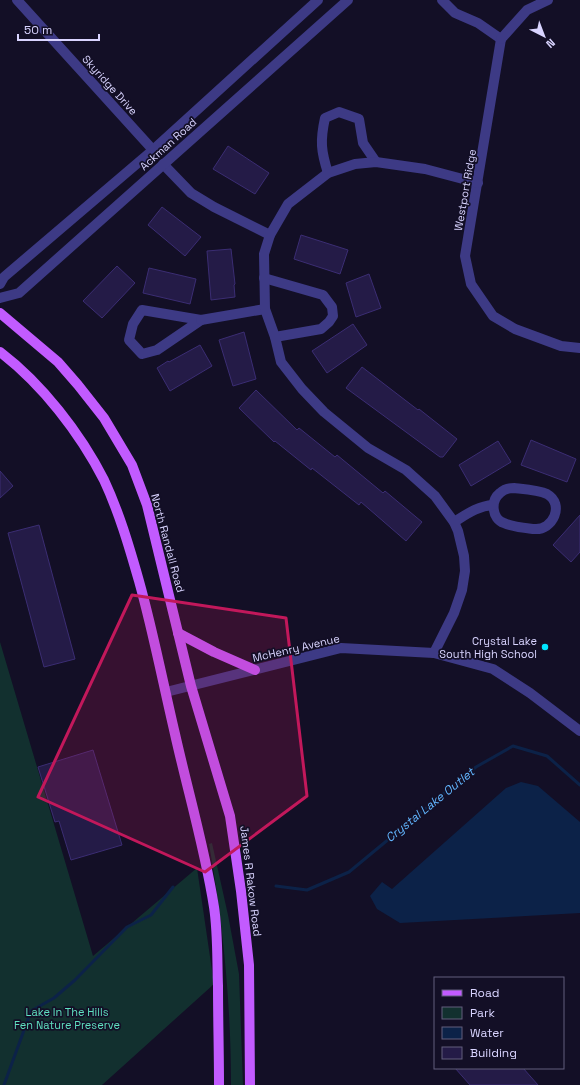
<svg xmlns="http://www.w3.org/2000/svg" width="580" height="1085" viewBox="0 0 580 1085" font-family="'Space Grotesk',sans-serif">
  <style>
    .green { fill: #12302f }
    .water { fill: #0c2248 }
    .lines { fill: none; stroke-linecap: round; stroke-linejoin: round }
    .stream { stroke: #0c2248; stroke-width: 3 }
    .building { fill: #241b47; stroke: #3b2d73 }
    .minor { stroke: #3d3a85; stroke-width: 10 }
    .major { stroke: #c25bff; stroke-width: 10 }
    .marked { fill: #c2185b; fill-opacity: 0.2; stroke: #c2185b; stroke-width: 3; stroke-linejoin: round }
    .poi-dot { fill: #00e5ff; stroke: #130f26; stroke-width: 1.5 }
    .labels { text-anchor: middle; dominant-baseline: central; stroke-width: 3.5; stroke-linejoin: round; paint-order: stroke }
    .street-label { font-size: 11px; fill: #d9d4ff; stroke: #130f26 }
    .poi-label { font-size: 11px; fill: #d9d4ff; stroke: #130f26; text-anchor: end }
    .park-label { font-size: 11px; fill: #5fe0c0; stroke: #130f26 }
    .water-label { font-size: 12px; font-style: italic; fill: #62b6ff; stroke: #130f26 }
  </style>
  <rect width="100%" height="100%" fill="#130f26"/>
  <g class="green">
    <path d="M 0,642 L 93,956 L 197,868 L 214,984 L 102,1085 L 0,1085 Z"/>
    <path d="M 212,843 L 228,915 L 239,974 L 243,1085 L 231,1085 C 231,1004 223,923 209,844 Z"/>
  </g>
  <path class="water" d="M 521,782 L 538,786 L 580,822 L 580,913 L 400,923 L 377,909 L 370,896 L 382,882 L 392,889 L 506,788 Z"/>
  <g class="lines">
    <g class="stream">
      <path d="M 276,886 L 307,890 L 349,872 L 476,767 L 513,746 L 547,756 L 580,785"/>
      <path d="M 4,1085 L 31,1011 L 54,998 L 75,980 L 127,927 L 151,915 L 173,887"/>
    </g>
  </g>
  <g class="building">
    <path d="M 228,146 L 269,173 L 255,194 L 213,169 Z"/>
    <path d="M 162,207 L 201,237 L 185,256 L 148,225 Z"/>
    <path d="M 301,235 L 348,250 L 340,274 L 294,259 Z"/>
    <path d="M 231,249 L 235,284 L 234,285 L 235,297 L 211,300 L 207,251 Z"/>
    <path d="M 117,266 L 135,283 L 102,318 L 83,301 Z"/>
    <path d="M 149,268 L 196,279 L 190,304 L 143,293 Z"/>
    <path d="M 369,274 L 381,308 L 356,317 L 346,283 Z"/>
    <path d="M 353,324 L 367,345 L 327,373 L 312,351 Z"/>
    <path d="M 244,332 L 256,379 L 233,386 L 219,340 Z"/>
    <path d="M 200,345 L 212,366 L 170,391 L 157,368 L 168,361 L 169,362 Z"/>
    <path d="M 362,367 L 418,410 L 419,409 L 457,439 L 443,457 L 440,457 L 346,388 Z"/>
    <path d="M 256,390 L 297,430 L 299,428 L 335,457 L 337,455 L 383,493 L 385,491 L 422,522 L 406,541 L 361,502 L 359,505 L 312,468 L 311,470 L 275,441 L 274,442 L 239,408 Z"/>
    <path d="M 531,440 L 576,459 L 567,482 L 521,465 Z"/>
    <path d="M 498,441 L 511,462 L 471,486 L 459,465 Z"/>
    <path d="M 0,471 L 13,486 L 0,498 Z"/>
    <path d="M 580,515 L 580,552 L 571,562 L 553,545 Z"/>
    <path d="M 39,525 L 75,659 L 44,667 L 8,533 Z"/>
    <path d="M 93,750 L 122,845 L 71,860 L 59,821 L 55,822 L 38,767 Z"/>
    <path d="M 455,1068 L 523,1068 L 538,1085 L 470,1085 Z"/>
  </g>
  <g class="lines">
    <g class="minor">
      <path d="M 17,0 L 153,150"/>
      <path d="M 442,0 L 455,13 L 478,23 L 501,39"/>
      <path d="M 501,39 L 465,256 L 471,284 L 493,316 L 515,329 L 561,346 L 580,348"/>
      <path d="M 501,39 L 527,10 L 548,0"/>
      <path d="M 163,164 L 191,193 L 214,207 L 270,235"/>
      <path d="M 328,173 C 321,151 320,141 325,118 L 339,112 L 359,119 L 363,143 L 376,162"/>
      <path d="M 264,278 L 323,295 L 332,307 L 333,316 L 329,322 L 321,329 L 275,337"/>
      <path d="M 0,284 L 4,277 L 153,150 L 318,0"/>
      <path d="M 0,298 L 19,293 L 348,0"/>
      <path d="M 142,310 L 201,320 L 157,350 L 142,354 L 129,340 L 133,324 Z"/>
      <path d="M 201,320 L 265,309"/>
      <path d="M 514,488 C 523,489 539,490 547,494 C 565,504 553,531 534,529 C 525,528 512,527 504,523 C 492,519 490,501 500,493 C 504,489 509,488 514,488 Z"/>
      <path d="M 454,522 C 467,514 478,506 493,505"/>
      <path d="M 434,653 L 454,613 L 462,590 L 465,571 L 464,556 L 458,531 L 454,522 L 435,496 L 406,470 L 368,448 L 324,412 L 302,389 L 281,362 L 275,337 L 265,309 L 264,254 L 270,235 L 288,204 L 328,173 L 355,164 L 376,162 L 425,169 L 478,183"/>
      <path d="M 166,692 L 341,648 L 434,653 L 493,669 L 530,693 L 580,731"/>
    </g>
    <g class="major">
      <path d="M 0,313 L 58,362 L 78,385 L 104,418 L 132,465 L 147,505 L 191,686 L 230,816 L 241,891 L 249,965 L 250,1085"/>
      <path d="M 0,352 C 42,384 80,433 104,480 C 119,512 129,546 139,581 C 153,631 163,683 175,734 C 188,792 205,849 214,907 C 218,933 217,960 218,986 C 218,1019 219,1052 219,1085"/>
      <path d="M 178,633 L 214,652 L 255,670"/>
    </g>
  </g>
  <path class="marked" d="M 132,595 L 286,618 L 307,796 L 205,872 L 38,797 Z"/>
  <circle class="poi-dot" cx="545" cy="647" r="4"/>
  <g class="labels">
    <g class="street-label">
      <text transform="translate(110 85) rotate(48)">Skyridge Drive</text>
      <text transform="translate(168 144) rotate(-42)">Ackman Road</text>
      <text transform="translate(465 190) rotate(-80)">Westport Ridge</text>
      <text transform="translate(168 543) rotate(75)">North Randall Road</text>
      <text transform="translate(296 648) rotate(-13)">McHenry Avenue</text>
      <text transform="translate(251 881) rotate(83)">James R Rakow Road</text>
    </g>
    <g class="poi-label">
      <text x="537" y="641">Crystal Lake<tspan x="537" dy="13">South High School</tspan></text>
    </g>
    <g class="park-label">
      <text x="67" y="1012">Lake In The Hills<tspan x="67" dy="13">Fen Nature Preserve</tspan></text>
    </g>
    <g class="water-label">
      <text transform="translate(430 805) rotate(-39)">Crystal Lake Outlet</text>
    </g>
  </g>
  <rect x="434" y="977" width="130" height="92" fill="#130f26" stroke="#625e7d"/>
  <rect x="442" y="990" width="20" height="6" fill="#c25bff" stroke="#625e7d"/>
  <text x="470" y="997" font-size="12" fill="#d9d4ff">Road</text>
  <rect x="442" y="1007" width="20" height="12" fill="#12302f" stroke="#625e7d"/>
  <text x="470" y="1017" font-size="12" fill="#d9d4ff">Park</text>
  <rect x="442" y="1027" width="20" height="12" fill="#0c2248" stroke="#625e7d"/>
  <text x="470" y="1037" font-size="12" fill="#d9d4ff">Water</text>
  <rect x="442" y="1047" width="20" height="12" fill="#241b47" stroke="#625e7d"/>
  <text x="470" y="1057" font-size="12" fill="#d9d4ff">Building</text>
  <g transform="translate(544 36) rotate(138)" stroke="#130f26" stroke-width="3" paint-order="stroke">
  <path d="M0-3L7 15L0 10L-7 15Z" fill="#d9d4ff"/>
  <text y="-6" font-size="11" font-weight="bold" text-anchor="middle" fill="#d9d4ff">N</text>
  </g>
  <path d="M18 34v6h81v-6" fill="none" stroke="#d9d4ff" stroke-width="2"/>
  <text x="24" y="34" font-size="12" fill="#d9d4ff" stroke="#130f26" stroke-width="3" paint-order="stroke">50 m</text>
</svg>
